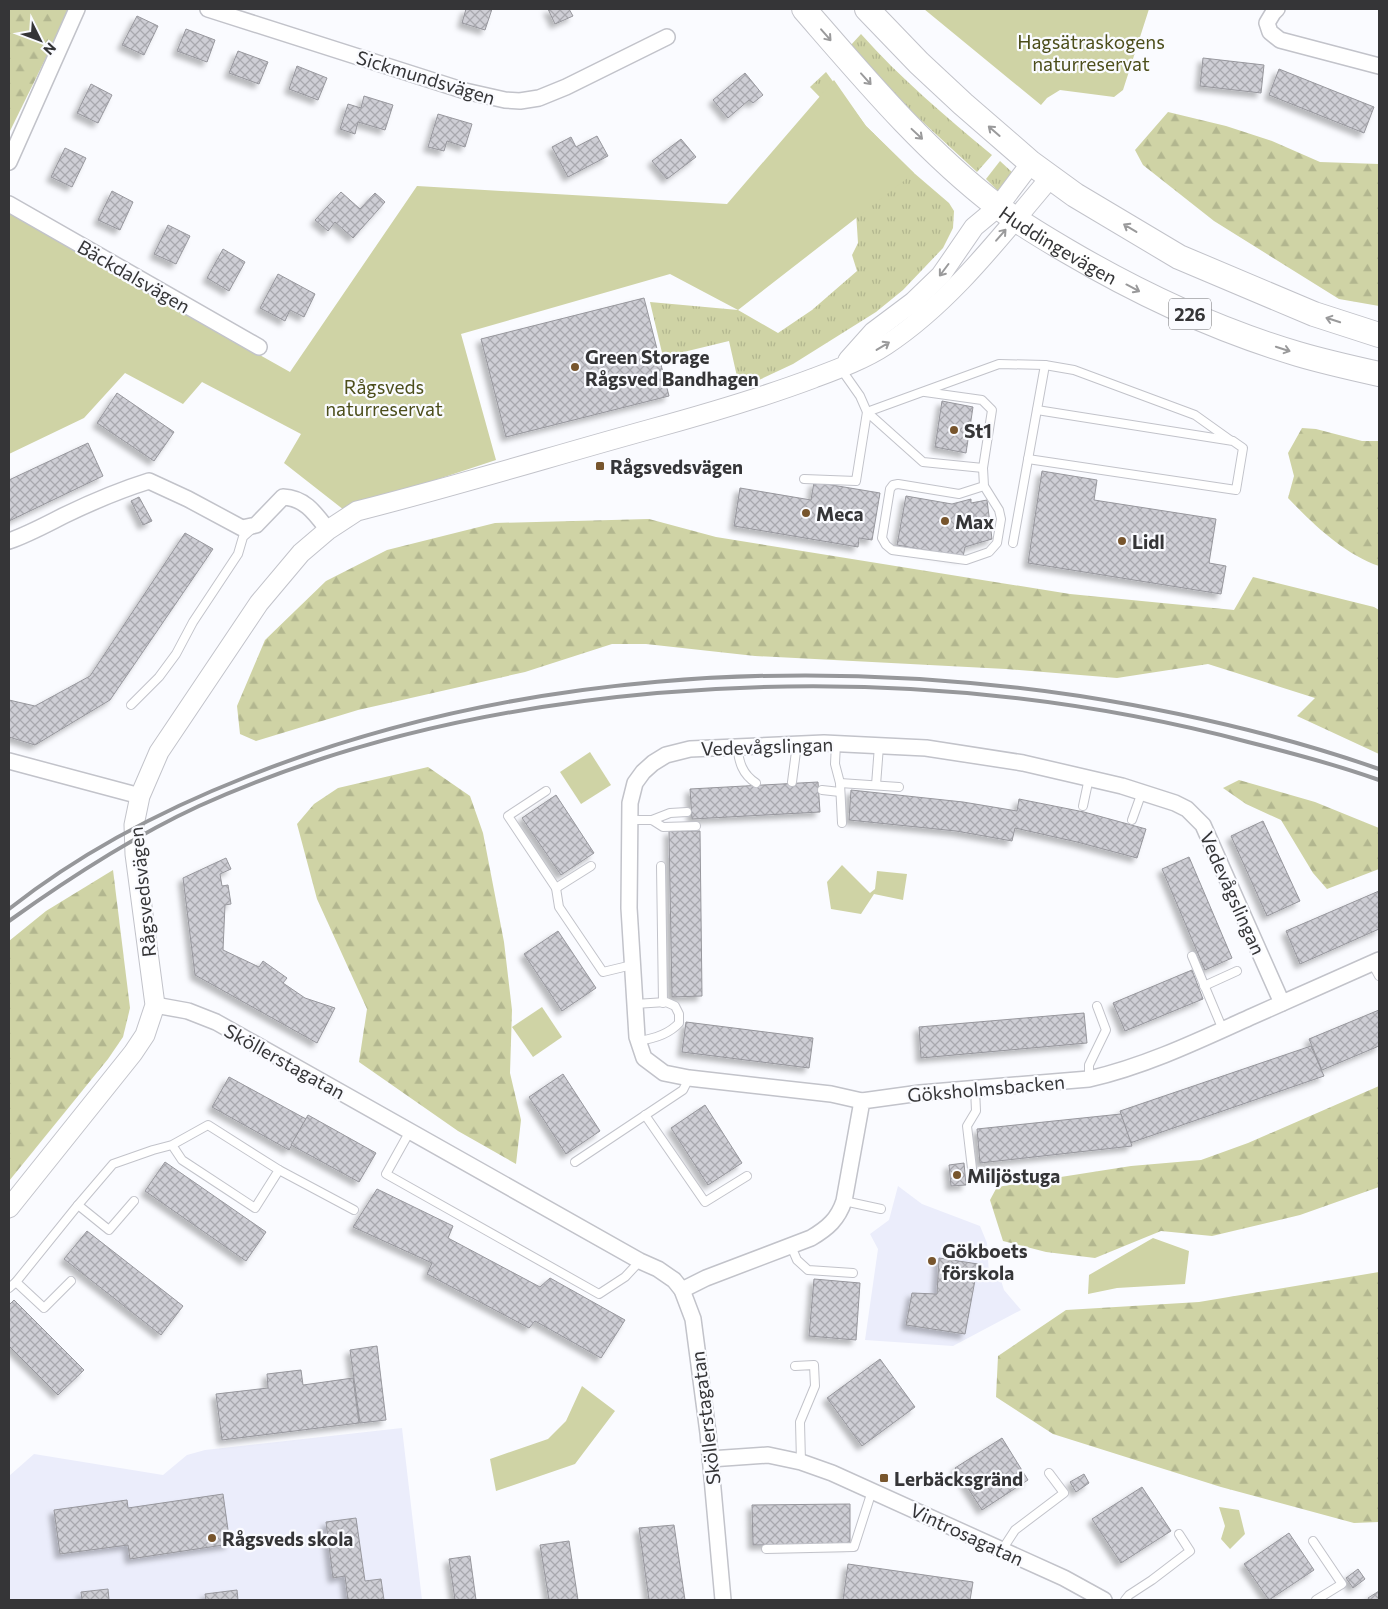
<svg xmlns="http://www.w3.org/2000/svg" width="1388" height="1609" viewBox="0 0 1388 1609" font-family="Commissioner,sans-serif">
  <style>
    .built { fill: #ebedfb }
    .grass { fill: url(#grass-tufts) }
    .forest { fill: url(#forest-firs) }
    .green { fill: #cfd3a5 }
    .building { fill: url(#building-cross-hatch); stroke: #97979d; filter: url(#shadow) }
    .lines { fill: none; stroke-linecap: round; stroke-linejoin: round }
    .service-casing { stroke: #c2c3ca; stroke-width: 10 }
    .minor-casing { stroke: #c2c3ca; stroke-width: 18 }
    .tertiary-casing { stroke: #c2c3ca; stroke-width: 21 }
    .primary-casing { stroke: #c2c3ca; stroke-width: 26 }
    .service { stroke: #fff; stroke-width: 8 }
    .minor { stroke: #fff; stroke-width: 15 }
    .tertiary { stroke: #fff; stroke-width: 19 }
    .primary { stroke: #fff; stroke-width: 24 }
    .rail { stroke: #96979a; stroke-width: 4 }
    .oneway { stroke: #9a9a9b }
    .poi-dot { fill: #77552d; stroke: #fafbff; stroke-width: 2 }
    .labels { text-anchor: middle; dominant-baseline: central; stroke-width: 4.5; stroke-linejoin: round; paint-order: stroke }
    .shield { fill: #fafbff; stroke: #707073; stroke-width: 1 }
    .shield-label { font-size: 18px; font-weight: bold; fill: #353537 }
    .park-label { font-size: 19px; fill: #4c4e1b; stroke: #fafbff }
    .street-label { font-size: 19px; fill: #353537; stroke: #fafbff }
    .poi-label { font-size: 19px; font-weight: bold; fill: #353537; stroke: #fafbff; text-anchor: start }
  </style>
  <defs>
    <pattern id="grass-tufts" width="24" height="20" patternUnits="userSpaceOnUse" patternTransform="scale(1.25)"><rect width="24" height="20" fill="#cfd3a5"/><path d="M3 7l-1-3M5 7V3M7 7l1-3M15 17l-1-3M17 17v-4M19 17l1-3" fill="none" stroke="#b2b68f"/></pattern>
    <pattern id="forest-firs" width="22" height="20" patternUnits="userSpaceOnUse" patternTransform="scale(1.25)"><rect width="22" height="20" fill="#cfd3a5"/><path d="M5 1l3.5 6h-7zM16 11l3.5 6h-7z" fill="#b2b68f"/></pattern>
    <pattern id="building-cross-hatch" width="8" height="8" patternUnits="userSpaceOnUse" patternTransform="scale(1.25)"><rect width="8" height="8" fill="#ceced5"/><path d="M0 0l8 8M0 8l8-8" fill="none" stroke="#a8a8ae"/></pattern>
    <filter id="shadow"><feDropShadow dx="-4.5" dy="4.5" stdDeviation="2.5" flood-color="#0004"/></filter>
  </defs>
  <rect width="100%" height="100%" fill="#fafbff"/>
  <g class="built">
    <path d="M 898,1186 L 922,1204 L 980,1226 L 987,1243 L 989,1274 L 1000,1277 L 1004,1290 L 1021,1310 L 953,1346 L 865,1340 L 878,1249 L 870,1234 L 889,1220 Z"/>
    <path d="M 402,1428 L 422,1600 L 9,1600 L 9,1476 L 34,1454 L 163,1475 L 187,1455 L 205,1450 Z"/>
  </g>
  <g class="grass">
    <path d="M 861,34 C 900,78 946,117 992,155 L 977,172 L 913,113 L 850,46 Z"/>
    <path d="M 826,72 L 866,126 L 914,173 L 949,203 L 954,211 L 953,228 L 943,248 L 903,290 L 876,312 L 793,364 L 759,380 L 729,390 L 728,384 L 738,381 L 729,341 L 663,357 L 650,302 L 738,310 L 778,333 L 812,310 L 857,271 L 852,255 L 858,243 L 856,212 L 845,123 L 810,87 Z"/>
    <path d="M 1000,161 L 1014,174 L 1001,194 L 986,179 Z"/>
  </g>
  <g class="forest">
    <path d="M 9,9 L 70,9 L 9,133 Z"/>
    <path d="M 1168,112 L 1226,126 L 1272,141 L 1320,162 L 1379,164 L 1379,306 L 1339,299 L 1214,221 L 1143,165 L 1135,150 Z"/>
    <path d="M 1302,428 L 1316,429 L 1362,441 L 1379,441 L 1379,566 C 1344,554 1314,525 1288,498 L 1294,476 L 1288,453 Z"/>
    <path d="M 649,519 L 716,537 L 1070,594 L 1234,610 L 1253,577 L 1374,607 L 1379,610 L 1379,754 L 1297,716 L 1315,698 L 1208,664 L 1117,678 L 1006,669 L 755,656 L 646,644 L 612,644 L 525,672 L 358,710 L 256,741 L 240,734 L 237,706 L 265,640 L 326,581 L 387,550 L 495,523 Z"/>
    <path d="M 428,767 L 470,796 L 483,833 L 504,942 L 512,1010 L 510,1073 L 521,1120 L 516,1164 L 458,1131 L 359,1062 L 367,1009 L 317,899 L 297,824 L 314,804 L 338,788 Z"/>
    <path d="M 1239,780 L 1315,802 L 1379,828 L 1379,869 L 1327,889 L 1313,873 L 1281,820 L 1246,804 L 1223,788 Z"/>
    <path d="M 113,870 L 130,1008 L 123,1037 L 108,1059 L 9,1181 L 9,941 L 46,911 Z"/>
    <path d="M 1379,1086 L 1379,1187 L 1300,1215 L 1212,1236 L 1161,1231 L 1095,1258 L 1046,1252 L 1003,1241 L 990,1200 L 997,1187 L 1131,1166 L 1201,1160 L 1248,1143 Z"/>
    <path d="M 1379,1272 L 1379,1522 L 1354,1523 L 1221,1487 L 1053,1434 L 996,1397 L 998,1356 L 1066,1310 L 1199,1302 Z"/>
  </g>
  <g class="green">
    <path d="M 924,9 L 1149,9 L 1123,90 L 1114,97 L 1060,90 L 1047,98 L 1041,105 Z"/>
    <path d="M 834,80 L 866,126 L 914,173 L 738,310 L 670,274 L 461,334 L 496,460 L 344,510 L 284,463 L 301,434 L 202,382 L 183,404 L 125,373 L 84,418 L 9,454 L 9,213 L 290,372 L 417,186 L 727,204 Z"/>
    <path d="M 590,752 L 611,785 L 581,804 L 560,772 Z"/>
    <path d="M 842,865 L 870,893 L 875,889 L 877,871 L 907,874 L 903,900 L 874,894 L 861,914 L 831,909 L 827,882 Z"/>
    <path d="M 542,1007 L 562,1037 L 533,1057 L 512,1027 Z"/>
    <path d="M 1153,1238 L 1189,1251 L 1185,1284 L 1117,1288 L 1088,1294 L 1089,1275 Z"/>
    <path d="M 582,1386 L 615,1411 L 575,1464 L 496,1491 L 490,1459 L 548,1439 L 566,1421 Z"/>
    <path d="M 1219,1507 L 1239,1510 L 1245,1534 L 1230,1549 L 1221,1539 L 1225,1526 Z"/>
  </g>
  <g class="building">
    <path d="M 466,9 L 492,9 L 485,30 L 462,23 Z"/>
    <path d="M 548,9 L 569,9 L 573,16 L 555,24 Z"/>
    <path d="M 137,16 L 158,26 L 144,55 L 122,45 Z"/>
    <path d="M 186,29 L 215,40 L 207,62 L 177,51 Z"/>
    <path d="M 238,51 L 268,62 L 259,84 L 229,73 Z"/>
    <path d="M 1203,58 L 1264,65 L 1261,93 L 1200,86 Z"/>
    <path d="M 297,66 L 327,78 L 318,100 L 289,89 Z"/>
    <path d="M 1279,69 L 1374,107 L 1364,133 L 1269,95 Z"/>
    <path d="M 745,73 L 763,95 L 753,103 L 749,100 L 728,118 L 713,100 Z"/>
    <path d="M 91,84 L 112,95 L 98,123 L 77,113 Z"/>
    <path d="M 364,96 L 393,105 L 385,130 L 358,122 L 355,134 L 340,129 L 348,104 L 361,108 Z"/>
    <path d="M 438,114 L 472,124 L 465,147 L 447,141 L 444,151 L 428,147 Z"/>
    <path d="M 597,136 L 608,156 L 568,177 L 552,147 L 571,137 L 576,147 Z"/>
    <path d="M 681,139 L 696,157 L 667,179 L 652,161 Z"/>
    <path d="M 65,148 L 86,158 L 72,187 L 51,177 Z"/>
    <path d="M 112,191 L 133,202 L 120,230 L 98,220 Z"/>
    <path d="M 341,192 L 360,209 L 375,193 L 385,202 L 353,238 L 335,222 L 328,231 L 315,220 Z"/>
    <path d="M 168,225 L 190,236 L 176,264 L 154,254 Z"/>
    <path d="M 223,249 L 245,262 L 229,291 L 207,278 Z"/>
    <path d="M 278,274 L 315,294 L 304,317 L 290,310 L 285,321 L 260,308 Z"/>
    <path d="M 644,298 L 669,396 L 506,437 L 481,339 Z"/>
    <path d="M 117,393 L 174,432 L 154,461 L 97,423 Z"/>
    <path d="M 942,401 L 973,407 L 966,453 L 935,447 Z"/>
    <path d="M 88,443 L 103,476 L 9,521 L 9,480 Z"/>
    <path d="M 1042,471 L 1097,480 L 1094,500 L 1216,519 L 1209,563 L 1226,566 L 1221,594 L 1028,563 Z"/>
    <path d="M 814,482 L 880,493 L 872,540 L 859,538 L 858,547 L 734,526 L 740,488 L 811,500 Z"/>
    <path d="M 906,496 L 952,504 L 971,499 L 971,503 L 987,500 L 992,539 L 965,547 L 963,557 L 897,545 Z"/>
    <path d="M 139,497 L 152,521 L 143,525 L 131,501 Z"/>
    <path d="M 185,533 L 213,549 L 110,700 L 35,745 L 9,737 L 9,700 L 35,706 L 90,676 Z"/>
    <path d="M 818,782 L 820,812 L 692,819 L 690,789 Z"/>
    <path d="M 851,790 L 963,802 L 1017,811 L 1019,799 L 1084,812 L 1146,829 L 1137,858 L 1077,842 L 1015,828 L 1012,841 L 956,831 L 849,820 Z"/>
    <path d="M 556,795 L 594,853 L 561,875 L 522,818 Z"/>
    <path d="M 1263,821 L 1300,901 L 1267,916 L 1231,836 Z"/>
    <path d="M 669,831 L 700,831 L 702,996 L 672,997 Z"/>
    <path d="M 1189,857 L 1232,958 L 1205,970 L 1162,869 Z"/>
    <path d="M 226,858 L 231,869 L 220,874 L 222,886 L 228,885 L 231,904 L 225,905 L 223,950 L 259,967 L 263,961 L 287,978 L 283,983 L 305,998 L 335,1008 L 317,1043 L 195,975 L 183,878 Z"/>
    <path d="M 1379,891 L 1379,929 L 1300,964 L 1286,931 Z"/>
    <path d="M 558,931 L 596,988 L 562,1011 L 524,954 Z"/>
    <path d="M 1192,970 L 1203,999 L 1125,1031 L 1113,1003 Z"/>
    <path d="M 1379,1010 L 1379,1046 L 1322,1070 L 1309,1039 Z"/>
    <path d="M 1084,1013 L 1087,1043 L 921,1058 L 919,1027 Z"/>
    <path d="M 686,1022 L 813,1038 L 809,1068 L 682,1052 Z"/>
    <path d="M 1311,1046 L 1324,1076 L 1130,1143 L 1120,1111 Z"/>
    <path d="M 563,1074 L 600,1131 L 566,1154 L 529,1097 Z"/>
    <path d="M 229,1077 L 306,1119 L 289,1150 L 212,1107 Z"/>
    <path d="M 705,1105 L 742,1163 L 708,1185 L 671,1128 Z"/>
    <path d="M 1121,1114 L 1132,1146 L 980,1163 L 977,1129 Z"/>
    <path d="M 308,1115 L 376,1153 L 359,1182 L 291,1145 Z"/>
    <path d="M 165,1162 L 266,1232 L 246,1261 L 145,1191 Z"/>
    <path d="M 964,1163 L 966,1185 L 951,1186 L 949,1165 Z"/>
    <path d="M 377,1189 L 453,1226 L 448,1238 L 540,1287 L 550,1278 L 625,1320 L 601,1358 L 535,1321 L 529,1328 L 427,1274 L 432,1263 L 353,1227 Z"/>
    <path d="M 87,1231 L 183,1306 L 161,1335 L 64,1259 Z"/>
    <path d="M 939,1258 L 978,1264 L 965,1334 L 906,1325 L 912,1293 L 937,1294 Z"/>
    <path d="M 814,1279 L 860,1283 L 856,1340 L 809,1336 Z"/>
    <path d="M 14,1300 L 84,1370 L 58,1395 L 9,1346 L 9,1305 Z"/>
    <path d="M 377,1346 L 386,1420 L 360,1423 L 350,1350 Z"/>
    <path d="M 880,1359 L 915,1407 L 862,1446 L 827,1398 Z"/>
    <path d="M 301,1370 L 303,1385 L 353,1378 L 359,1423 L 222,1440 L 216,1394 L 268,1388 L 267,1374 Z"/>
    <path d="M 1002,1438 L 1028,1480 L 982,1510 L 955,1468 Z"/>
    <path d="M 1084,1474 L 1089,1483 L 1076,1492 L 1070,1482 Z"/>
    <path d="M 1142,1487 L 1171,1531 L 1121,1563 L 1092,1519 Z"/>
    <path d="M 223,1494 L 230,1544 L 130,1559 L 128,1545 L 60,1554 L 54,1510 L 127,1500 L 128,1508 Z"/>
    <path d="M 850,1504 L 850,1544 L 753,1545 L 752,1505 Z"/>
    <path d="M 356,1518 L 365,1581 L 381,1579 L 384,1600 L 348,1600 L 345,1576 L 333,1578 L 326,1522 Z"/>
    <path d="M 674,1525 L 685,1600 L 649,1600 L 639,1528 Z"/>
    <path d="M 1289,1533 L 1314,1570 L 1269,1600 L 1244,1564 Z"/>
    <path d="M 569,1541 L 578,1600 L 549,1600 L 540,1545 Z"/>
    <path d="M 470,1556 L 476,1600 L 455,1600 L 449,1559 Z"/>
    <path d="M 848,1564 L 973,1582 L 970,1600 L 843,1600 Z"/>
    <path d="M 1358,1569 L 1365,1579 L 1353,1588 L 1346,1578 Z"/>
    <path d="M 108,1589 L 109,1600 L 82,1600 L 81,1592 Z"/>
    <path d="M 237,1590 L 238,1600 L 206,1600 L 205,1594 Z"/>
    <path d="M 1379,1591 L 1379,1600 L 1369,1600 L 1368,1598 Z"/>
  </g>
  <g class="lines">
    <g class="service-casing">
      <g id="service">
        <path d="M 841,369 L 860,396 L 867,412 L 923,462 L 983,468 L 992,410 L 982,400 L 925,392"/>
        <path d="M 867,412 L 999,364 L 1045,365 L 1074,370 L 1195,415 L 1230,440"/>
        <path d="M 1028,459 L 1236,490 L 1243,448 L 1233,441 L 1037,410"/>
        <path d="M 983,468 L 984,486 L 959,494 L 898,484 L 893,485 L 890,489 L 882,538 L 886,545 L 892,550 L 966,560 L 989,552 L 997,543 L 1001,519 L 999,510 L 984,486"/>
        <path d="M 804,479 L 856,481 L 867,412"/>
        <path d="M 1013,543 L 1045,365"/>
        <path d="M 131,705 L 159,677 L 176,654 L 193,622 L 238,554 L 243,537 L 253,528"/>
        <path d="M 836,743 L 835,764 L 840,783 L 842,823"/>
        <path d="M 737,746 C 739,762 742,774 756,783"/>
        <path d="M 792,782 L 797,744"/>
        <path d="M 840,783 L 899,787"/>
        <path d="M 876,785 L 879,746"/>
        <path d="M 822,790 L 840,792"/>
        <path d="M 546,791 L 508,816 L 556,888 L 559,907 L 603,972 L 632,965"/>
        <path d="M 1083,806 L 1089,778"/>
        <path d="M 629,820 L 652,820 L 663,827 L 696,826"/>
        <path d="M 652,820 L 670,813 L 687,812"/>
        <path d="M 1132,820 L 1142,792"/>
        <path d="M 661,866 L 663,1003"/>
        <path d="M 556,888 L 591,866"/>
        <path d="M 1192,956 L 1223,1030"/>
        <path d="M 1372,963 L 1379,976"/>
        <path d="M 1204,986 L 1237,971"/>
        <path d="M 635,1004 L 666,1002 L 675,1006 L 679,1014 L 679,1023 C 669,1034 653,1039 638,1041"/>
        <path d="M 1089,1079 L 1089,1065 L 1106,1030 L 1097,1006"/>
        <path d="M 645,1115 L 705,1202 L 747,1176"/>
        <path d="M 410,1131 L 386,1174 L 599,1294 L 625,1277 L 640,1261"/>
        <path d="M 575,1162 L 683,1090 L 689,1078"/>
        <path d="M 279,1170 L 354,1210"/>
        <path d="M 973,1177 L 967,1126 L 976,1111 L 975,1089"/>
        <path d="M 844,1201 L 881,1209"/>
        <path d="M 78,1205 L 109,1230 L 134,1201"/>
        <path d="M 791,1246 L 797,1260 L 808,1270 L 853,1273"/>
        <path d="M 16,1282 L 44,1308 L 71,1281"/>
        <path d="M 9,1288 L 16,1282 L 78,1205 L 113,1164 L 153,1150 L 172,1145 L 182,1160 L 255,1208 L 279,1170 L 208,1125 L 172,1145"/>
        <path d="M 795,1366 L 814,1365 L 815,1386 L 800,1422 L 801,1462"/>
        <path d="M 1313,1541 L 1342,1584 L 1316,1600"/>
        <path d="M 766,1549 L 854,1547 L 872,1491"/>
        <path d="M 1002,1550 L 1015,1530 L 1064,1493 L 1049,1473"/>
        <path d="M 1125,1600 L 1129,1595 L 1152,1580 L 1190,1551 L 1179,1534"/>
      </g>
    </g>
    <g class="minor-casing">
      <g id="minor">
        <path d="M 208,9 L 465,91 L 505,100 L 520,101 L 539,98 L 566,87 L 667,37"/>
        <path d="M 1277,9 L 1273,13 L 1267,23 L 1270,32 L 1280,40 L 1379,66"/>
        <path d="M 9,162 L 77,9"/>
        <path d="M 9,204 L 259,347"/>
        <path d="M 9,541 C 29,534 47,524 65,515 C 92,502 120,490 149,481 L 188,499 L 242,528 L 256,525 L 283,497 C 305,498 315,513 328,530"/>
        <path d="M 9,761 L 140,796"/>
        <path d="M 155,1005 L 188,1011 L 216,1022 L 640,1261 L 658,1269 L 674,1280 L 682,1290 L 693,1319 L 708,1433 L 723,1600"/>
        <path d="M 862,1101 L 831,1094 L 689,1078 L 664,1073 L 644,1058 L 637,1037 L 629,908 L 630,803 L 635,783 L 643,772 L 653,763 L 666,755 L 690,749 L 824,743 L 926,748 L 1023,763 L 1122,786 L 1175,803 L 1187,809 L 1203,825 L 1282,1003"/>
        <path d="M 682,1290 L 706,1278 L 811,1238 C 828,1228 838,1219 844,1201 L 862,1101 L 920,1093 L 1089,1079 C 1146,1066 1200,1040 1253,1016 C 1295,997 1337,979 1379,960"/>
        <path d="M 710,1459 L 768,1455 L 801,1462 L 832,1473 L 1064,1578 L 1104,1600"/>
      </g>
    </g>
    <g class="tertiary-casing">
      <g id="tertiary">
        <path d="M 848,360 L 873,332 L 913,302 L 941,275 L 974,227 L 998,207 L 1031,163"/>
        <path d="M 9,1208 L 133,1053 L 145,1035 L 155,1005 L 135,854 L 134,825 L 140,796 L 159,752 L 259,603 L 301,553 L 328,530 L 357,511 C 456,486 553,456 651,429 C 706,414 761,398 814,378 C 838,369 865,359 886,345 C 951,302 1000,237 1050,178"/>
      </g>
    </g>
    <g class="primary-casing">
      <g id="primary">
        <path id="s1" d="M 804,9 C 864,78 924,150 997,206 C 1019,223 1043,237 1067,251 C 1140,294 1217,330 1298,354 C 1325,362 1352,368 1379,374"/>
        <path d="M 867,9 L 919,63 L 963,104 L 1031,163 L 1075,195 L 1179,257 L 1314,314 L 1379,335"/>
      </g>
    </g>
    <use href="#service" class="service"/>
    <use href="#minor" class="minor"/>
    <use href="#tertiary" class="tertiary"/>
    <use href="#primary" class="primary"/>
    <g class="rail">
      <path d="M 9,909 C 80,853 162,810 246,777 C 509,672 802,655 1080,696 C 1181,712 1282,735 1379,769"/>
      <path d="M 9,921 C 69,878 132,837 199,806 C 343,741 500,707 657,693 C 857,676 1054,691 1248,742 C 1292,753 1337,765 1379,780"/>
    </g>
  </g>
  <defs><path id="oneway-shaft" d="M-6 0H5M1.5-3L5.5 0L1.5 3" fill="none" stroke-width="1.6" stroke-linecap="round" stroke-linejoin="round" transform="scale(1.25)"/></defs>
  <g class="oneway">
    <use href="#oneway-shaft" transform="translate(826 35) rotate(49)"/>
    <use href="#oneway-shaft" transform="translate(866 79) rotate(48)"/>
    <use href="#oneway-shaft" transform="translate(994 131) rotate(-139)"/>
    <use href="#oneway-shaft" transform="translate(917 134) rotate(43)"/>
    <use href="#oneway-shaft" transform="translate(1130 228) rotate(-149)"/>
    <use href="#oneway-shaft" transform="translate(1001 235) rotate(-49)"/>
    <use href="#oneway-shaft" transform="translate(944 270) rotate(127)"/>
    <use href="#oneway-shaft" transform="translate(1133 288) rotate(28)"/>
    <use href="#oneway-shaft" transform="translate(1333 320) rotate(-162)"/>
    <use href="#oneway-shaft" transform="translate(883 346) rotate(-31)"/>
    <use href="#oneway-shaft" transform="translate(1283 349) rotate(18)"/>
  </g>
  <g class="poi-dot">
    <circle cx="575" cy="367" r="5"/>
    <circle cx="954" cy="430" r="5"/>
    <rect x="595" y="461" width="10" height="10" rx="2.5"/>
    <circle cx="806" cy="513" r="5"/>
    <circle cx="945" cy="521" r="5"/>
    <circle cx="1122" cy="541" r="5"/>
    <circle cx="957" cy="1175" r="5"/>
    <circle cx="932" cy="1261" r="5"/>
    <rect x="879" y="1473" width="10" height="10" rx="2.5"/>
    <circle cx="212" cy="1538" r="5"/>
  </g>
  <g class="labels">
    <rect class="shield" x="1169" y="298.5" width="42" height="31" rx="4"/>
    <g class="shield-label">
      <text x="1190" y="314">226</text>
    </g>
    <g class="park-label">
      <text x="1091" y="41">Hagsätraskogens<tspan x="1091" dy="22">naturreservat</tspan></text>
      <text x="384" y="386">Rågsveds<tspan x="384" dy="22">naturreservat</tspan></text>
    </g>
    <g class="street-label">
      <text transform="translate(426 77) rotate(17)">Sickmundsvägen</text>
      <text stroke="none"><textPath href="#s1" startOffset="349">Huddingevägen</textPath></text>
      <text transform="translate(134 276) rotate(30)">Bäckdalsvägen</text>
      <text transform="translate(767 746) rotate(-2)">Vedevågslingan</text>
      <text transform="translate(142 892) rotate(-96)">Rågsvedsvägen</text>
      <text transform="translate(1233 893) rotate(66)">Vedevågslingan</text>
      <text transform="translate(285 1061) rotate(29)">Sköllerstagatan</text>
      <text transform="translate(986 1088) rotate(-5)">Göksholmsbacken</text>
      <text transform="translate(705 1418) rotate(-97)">Sköllerstagatan</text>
      <text transform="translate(967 1534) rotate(25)">Vintrosagatan</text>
    </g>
    <g class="poi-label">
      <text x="585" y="356">Green Storage<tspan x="585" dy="22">Rågsved Bandhagen</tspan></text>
      <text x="964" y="430">St1</text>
      <text x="610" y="466">Rågsvedsvägen</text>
      <text x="816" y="513">Meca</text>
      <text x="955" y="521">Max</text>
      <text x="1132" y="541">Lidl</text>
      <text x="967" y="1175">Miljöstuga</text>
      <text x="942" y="1250">Gökboets<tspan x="942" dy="22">förskola</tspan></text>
      <text x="894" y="1478">Lerbäcksgränd</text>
      <text x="222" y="1538">Rågsveds skola</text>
    </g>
  </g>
  <rect width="1388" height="1609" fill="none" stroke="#353537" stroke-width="20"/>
  <g transform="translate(40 40) rotate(132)" stroke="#fafbff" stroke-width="4" paint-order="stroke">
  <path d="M0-4L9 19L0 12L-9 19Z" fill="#353537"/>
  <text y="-8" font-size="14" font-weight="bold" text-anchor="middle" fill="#353537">N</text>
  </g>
</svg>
